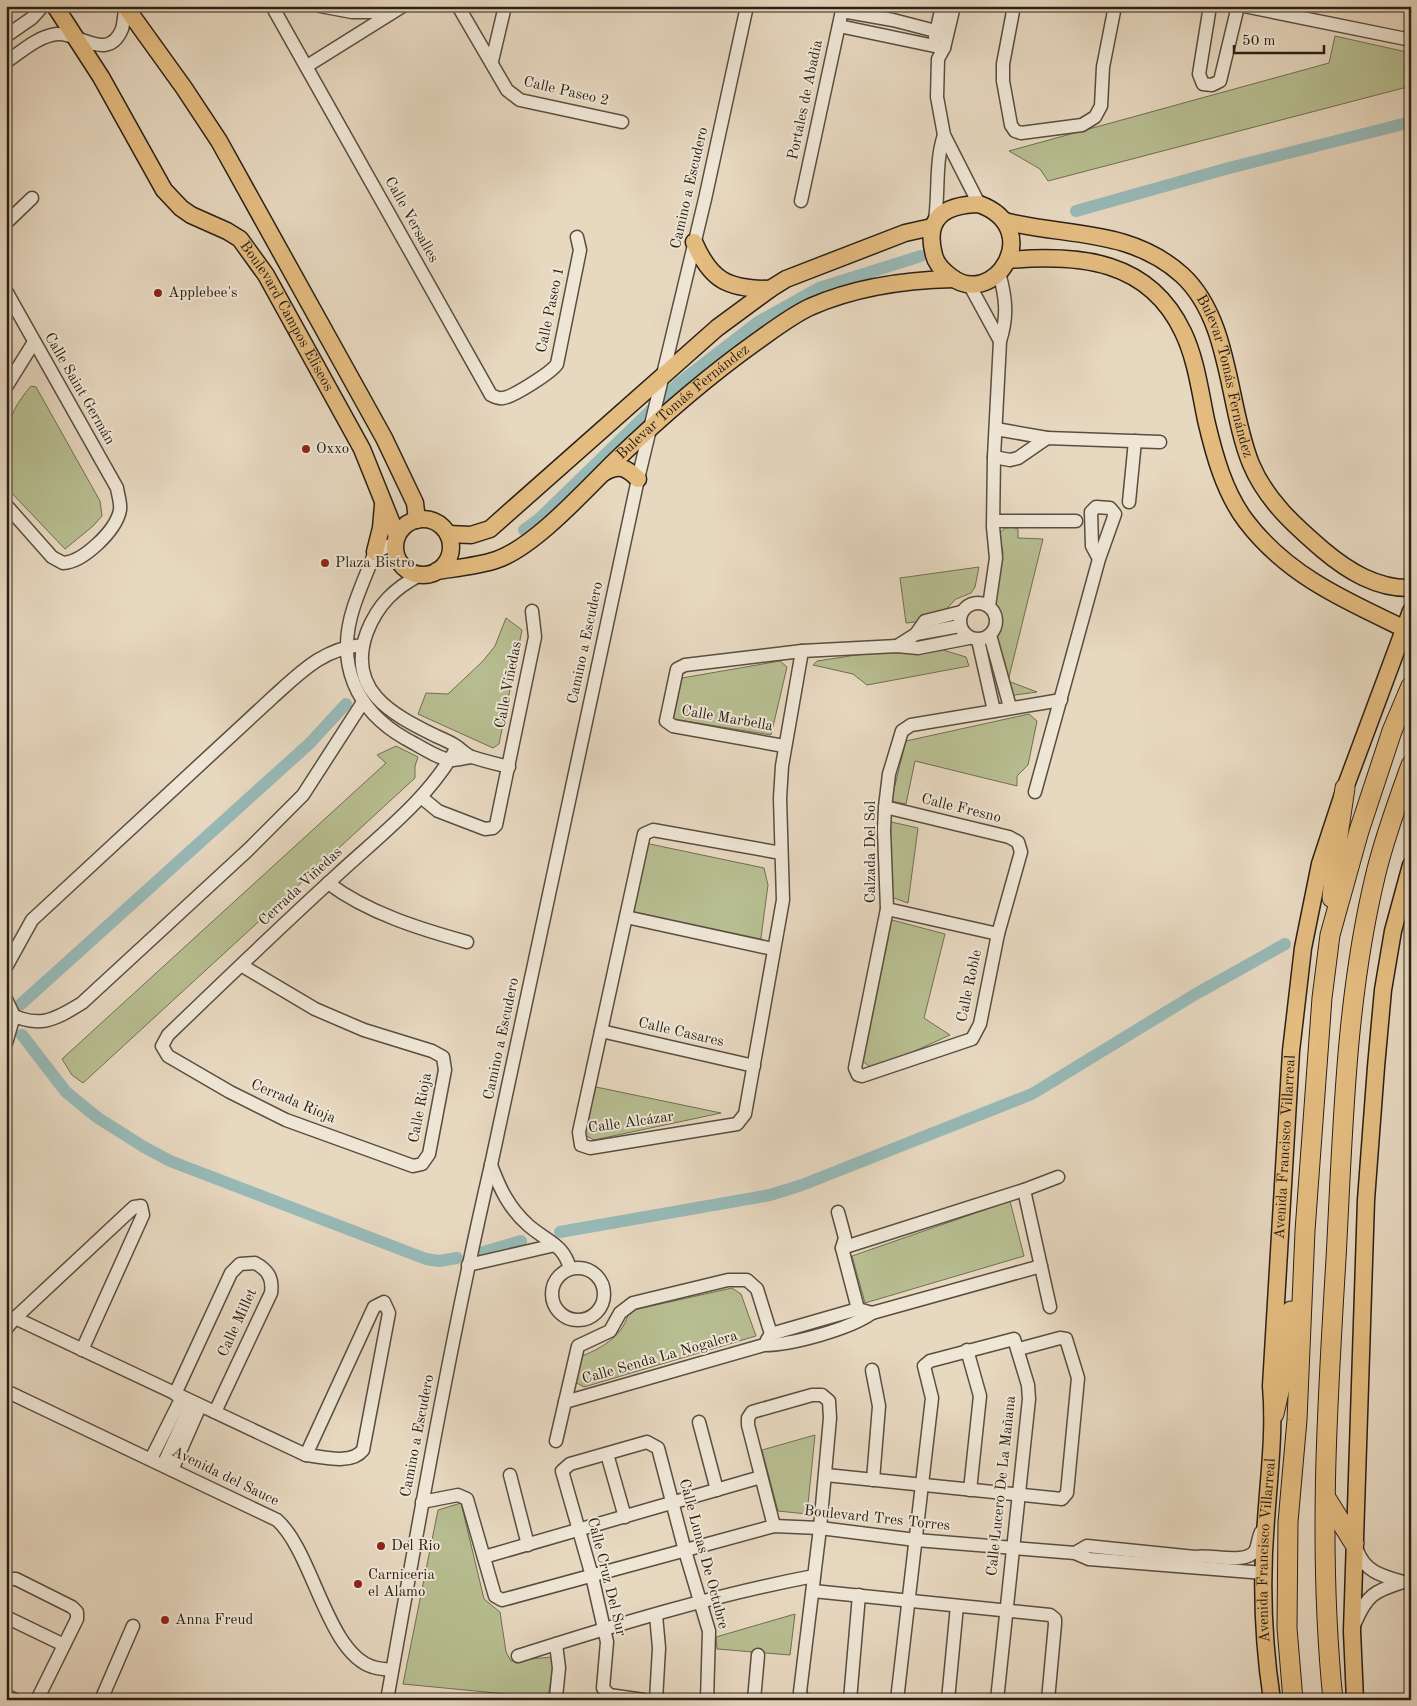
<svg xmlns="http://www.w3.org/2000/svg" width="1417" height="1706" viewBox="0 0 1417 1706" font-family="'Old Standard TT',serif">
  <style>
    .green { fill: #b7be91; stroke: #706f53 }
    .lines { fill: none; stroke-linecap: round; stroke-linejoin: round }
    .canal { stroke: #97b9b7; stroke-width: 12 }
    .minor-casing { stroke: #594e40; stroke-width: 15 }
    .major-casing { stroke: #2a2015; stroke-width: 19 }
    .highway-casing { stroke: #2a2015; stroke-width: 21 }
    .minor { stroke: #efe6d6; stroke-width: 12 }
    .major { stroke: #e4bc80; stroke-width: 16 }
    .highway { stroke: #e4bc80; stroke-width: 19 }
    .poi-dot { fill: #8f2418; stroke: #efe6d6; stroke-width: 2 }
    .labels { text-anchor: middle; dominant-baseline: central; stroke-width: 4; stroke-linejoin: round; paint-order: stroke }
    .street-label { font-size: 15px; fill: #2a2015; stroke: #efe6d6 }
    .poi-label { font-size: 15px; fill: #2a2015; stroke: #efe6d6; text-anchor: start }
  </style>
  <rect width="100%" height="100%" fill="#e7d8c0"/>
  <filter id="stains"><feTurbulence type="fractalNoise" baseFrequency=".004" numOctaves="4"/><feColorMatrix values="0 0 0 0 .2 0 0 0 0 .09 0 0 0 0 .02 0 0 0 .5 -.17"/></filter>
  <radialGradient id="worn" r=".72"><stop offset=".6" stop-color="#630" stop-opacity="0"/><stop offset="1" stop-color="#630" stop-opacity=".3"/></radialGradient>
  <g class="green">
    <path d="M 1335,36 L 1411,53 L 1411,86 L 1048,181 L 1040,169 L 1009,151 L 1329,63 Z"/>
    <path d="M 31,386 L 36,387 L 100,501 L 102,516 L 93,526 L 65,549 L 6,487 C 6,442 0,422 31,386 Z"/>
    <path d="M 1012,527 L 1018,529 L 1018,538 L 1043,539 L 1008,681 L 1037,692 L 1008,696 L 993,636 L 998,619 L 993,608 L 1003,553 L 999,534 L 1005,528 Z"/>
    <path d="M 979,567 L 975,587 L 971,593 L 956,599 L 948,607 L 942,619 L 906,623 L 900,578 Z"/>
    <path d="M 506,618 L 522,630 L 499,744 L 493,748 L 418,714 L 426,693 L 448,694 L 483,661 L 495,646 Z"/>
    <path d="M 936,643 L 943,650 L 966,657 L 969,666 L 867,685 L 853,674 L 813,665 L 817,661 Z"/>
    <path d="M 780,661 L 787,667 L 771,735 L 673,719 L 682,678 Z"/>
    <path d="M 1029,714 L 1037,721 L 1028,765 L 1017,776 L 1017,786 L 915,761 L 906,804 L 891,801 L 906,741 Z"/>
    <path d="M 396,746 L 418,757 L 415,766 L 415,778 L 83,1083 L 72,1075 L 62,1059 L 386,763 L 377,755 Z"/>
    <path d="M 887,821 L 918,828 L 908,903 L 891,897 Z"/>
    <path d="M 645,843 L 764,868 L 768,885 L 760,945 L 630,915 Z"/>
    <path d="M 892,920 L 945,934 L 924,1018 L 950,1035 L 873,1070 L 863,1061 L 888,939 L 889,924 Z"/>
    <path d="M 596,1087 L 721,1113 L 594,1140 L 583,1134 Z"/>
    <path d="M 1010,1201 L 1024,1256 L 865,1303 L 852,1256 Z"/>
    <path d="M 732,1288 L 741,1294 L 756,1336 L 584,1387 L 575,1382 L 582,1356 C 604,1347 624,1335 629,1311 Z"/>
    <path d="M 815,1435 L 807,1514 L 778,1511 L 762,1450 Z"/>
    <path d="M 461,1503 L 484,1599 L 500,1612 L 506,1652 L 511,1661 L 551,1657 L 553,1667 L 548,1698 L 403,1684 L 438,1510 Z"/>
    <path d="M 795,1614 L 790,1655 L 717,1649 L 716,1637 Z"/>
  </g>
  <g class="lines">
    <g class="canal">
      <path d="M 1076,211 L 1229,168 L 1411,122"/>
      <path d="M 524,530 L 540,518 L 679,383 L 758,322 L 819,288 L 921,256"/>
      <path d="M 6,642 L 6,671"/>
      <path d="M 21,1004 L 309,744 L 346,704"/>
      <path d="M 22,1035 L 66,1092 L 98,1118 L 144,1147 L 170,1161 L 426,1259 L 439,1261 L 457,1258"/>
      <path d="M 560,1232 L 770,1195 L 802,1185 L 1032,1094 L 1194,995 L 1285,944"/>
      <path d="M 480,1253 L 521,1241"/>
    </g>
    <g class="minor-casing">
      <g id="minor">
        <path d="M 272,6 L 491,395 C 495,397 498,399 503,398 C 513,397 552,372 557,364 L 580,250 L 577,237"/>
        <path d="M 320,6 L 352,12 L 391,12"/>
        <path d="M 458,6 L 507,90 L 520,100 L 622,122"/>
        <path d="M 954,6 L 944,48 L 938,59 L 937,97 L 944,135 L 979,204"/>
        <path d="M 1014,6 L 1003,64 L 1003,81 L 1011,125 L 1015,131 L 1021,133 L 1082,125 L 1095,117 L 1101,106 L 1103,67 L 1115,6"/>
        <path d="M 1210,6 L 1199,74 L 1203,84 L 1212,85 L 1220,81 L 1238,6"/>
        <path d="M 1244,6 L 1411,40"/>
        <path d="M 842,11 L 893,20 L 947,34"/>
        <path d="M 839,26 L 944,48"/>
        <path d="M 6,36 L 32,18 L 43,6"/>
        <path d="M 935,37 L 942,6"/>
        <path d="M 492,61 L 505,6"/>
        <path d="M 6,62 C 21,52 38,36 57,34 C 79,32 108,63 122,29 C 124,22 124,14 126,6"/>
        <path d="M 307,66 L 403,6"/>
        <path d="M 801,201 L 843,6"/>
        <path d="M 935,220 C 939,192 935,162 944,135"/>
        <path d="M 6,223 L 32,198"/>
        <path d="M 969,284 L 1000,341"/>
        <path d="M 6,291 L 117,488 C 118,495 121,503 120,510 C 116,531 83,562 63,563 L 52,557 L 6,505"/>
        <path d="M 6,387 L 34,342"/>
        <path d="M 996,429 L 1047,438"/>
        <path d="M 994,457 L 1010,460 L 1018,458 L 1047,438 L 1160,442"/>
        <path d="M 1129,502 L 1135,441"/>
        <path d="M 994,521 L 1076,521"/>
        <path d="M 395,543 L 375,552 C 368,570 360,588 354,606 C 335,663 355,710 406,739 C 416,744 440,760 451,760 C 457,760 464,758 470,757"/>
        <path d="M 420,575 C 395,588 378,604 367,632 C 346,690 391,714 436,736 C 443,739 450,742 456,746 C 462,750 466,755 472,757 C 484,761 497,764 509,767"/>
        <circle cx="978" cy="621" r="18"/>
        <path d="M 989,606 L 996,558 L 993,527 L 994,457 L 1000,341 C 1008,317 1006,297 999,273"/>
        <path d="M 916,634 L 925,621 L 961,612"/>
        <path d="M 990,635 L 1010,707"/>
        <path d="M 978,640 L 994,711"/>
        <path d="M 897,646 L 916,634 L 960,626"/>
        <path d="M 784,746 L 673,726 L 666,721 L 677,669 L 685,665 L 802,651 L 897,646 L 918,648 L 969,638"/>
        <path d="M 1035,792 L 1099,559 L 1115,514 L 1110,508 L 1096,507 L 1091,512 L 1092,546 L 1099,559"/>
        <path d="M 421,797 L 438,811 L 485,829 L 493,828 L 496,825 L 535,637 L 532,611"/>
        <path d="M 885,807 L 1009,837 L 1018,842 L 1021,852 L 998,934 L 980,1024 L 972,1039 L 862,1076 L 858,1075 L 855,1068 L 887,909 L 884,830 L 885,807 L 889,774 L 902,731 L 911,725 L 1061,700"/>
        <path d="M 781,853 L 653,830 L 644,834 L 579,1132 L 581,1145 L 590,1148 L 737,1124 L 745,1114 L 783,900 L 780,798 L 782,766 L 802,651"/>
        <path d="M 328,883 C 368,913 420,929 467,942"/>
        <path d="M 887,909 L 998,934"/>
        <path d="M 626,917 L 773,949"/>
        <path d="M 241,965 L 315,1009 L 364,1030 L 432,1051 L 443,1057 L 445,1070 L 429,1154 L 422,1164 L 413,1166 L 286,1120 L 230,1092 L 168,1056 L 162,1046 L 168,1035 C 224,981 279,928 336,876 C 379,836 429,799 457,747"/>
        <path d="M 6,967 L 32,920 L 272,698 C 300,673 323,648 363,645"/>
        <path d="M 6,999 L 14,1016 L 6,1043"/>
        <path d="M 6,1012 C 38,1029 53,1021 82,1003 L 248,850 L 303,795 L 363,702"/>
        <path d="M 601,1031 L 754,1066"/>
        <path d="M 491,1165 C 500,1189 509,1208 528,1225 C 546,1241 564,1244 570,1269"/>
        <path d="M 1024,1190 L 1050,1307"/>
        <path d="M 838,1212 L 845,1238 L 842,1248 L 858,1309"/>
        <path d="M 842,1248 L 1024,1190 L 1058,1177"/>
        <path d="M 468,1265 L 555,1245"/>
        <circle cx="578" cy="1294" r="26"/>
        <path d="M 384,1302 L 389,1313 L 363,1450 C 351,1465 324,1457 306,1455 L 374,1307 Z"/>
        <path d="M 15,1318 L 306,1455"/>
        <path d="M 6,1329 L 15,1318 L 134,1207 L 141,1206 L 143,1215 L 82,1350"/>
        <path d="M 767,1340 L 771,1334 L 858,1309 L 872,1313"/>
        <path d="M 967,1350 L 980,1396 L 970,1490"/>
        <path d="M 872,1370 L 879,1406 L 873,1480"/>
        <path d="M 6,1391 L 277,1520 C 313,1552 327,1653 373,1667 C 379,1669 386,1669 392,1670"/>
        <path d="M 175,1394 L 231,1273 L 240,1264 L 255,1263 C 268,1270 273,1278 271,1293 L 215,1412"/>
        <path d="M 565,1402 L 764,1345 C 791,1345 850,1329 872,1313 L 1041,1266"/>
        <path d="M 699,1422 L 717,1490"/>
        <path d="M 556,1441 L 578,1346 L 610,1331 L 620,1313 L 633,1303 L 728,1280 L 747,1280 L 757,1289 L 771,1334"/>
        <path d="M 607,1454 L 625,1517"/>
        <path d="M 151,1459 L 182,1397"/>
        <path d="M 163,1465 L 192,1402"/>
        <path d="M 172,1470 L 200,1406"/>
        <path d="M 510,1475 L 528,1545"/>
        <path d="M 826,1475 L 1062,1499 L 1067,1493 L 1078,1378 L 1066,1339 L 1060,1338 L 1019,1349"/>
        <path d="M 422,1502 L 458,1495 L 467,1499 L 495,1596 L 502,1600 L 774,1526 L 820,1528 L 916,1540 L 1075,1553 L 1089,1559 L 1264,1573"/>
        <path d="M 774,1526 L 748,1425 L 748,1418 L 752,1412 L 812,1395 L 822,1395 L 829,1401 L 830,1418 L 820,1528 L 800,1692 L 803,1700"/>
        <path d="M 1357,1550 C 1365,1572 1382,1576 1403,1582"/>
        <path d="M 1075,1553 L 1087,1546 L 1195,1557 C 1211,1554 1245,1565 1255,1551 C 1258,1546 1258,1538 1261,1532"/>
        <path d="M 484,1557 L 761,1477"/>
        <path d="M 6,1582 L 9,1579 L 16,1579 L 72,1607 L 77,1612 L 77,1619 L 37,1700"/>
        <path d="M 813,1591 L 1050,1615 L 1055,1619 L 1055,1624 L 1048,1700"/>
        <path d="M 656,1615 L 659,1648 L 656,1700"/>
        <path d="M 6,1617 L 64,1645"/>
        <path d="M 1355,1623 C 1367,1595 1374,1591 1403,1582"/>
        <path d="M 556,1644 L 559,1668 L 556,1697"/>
        <path d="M 518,1656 C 615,1625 714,1595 814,1576"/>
        <path d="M 6,1695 L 15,1700"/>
        <path d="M 101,1700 L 133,1626"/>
        <path d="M 387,1700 C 419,1521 450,1342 491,1165 L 638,479 L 705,199 L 747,6"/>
        <path d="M 644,1700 L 609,1695 L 603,1688 L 607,1642 L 592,1576 L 562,1471 L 570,1464 L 647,1442 L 658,1448 L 685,1551 L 709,1631 L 707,1700"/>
        <path d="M 754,1700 L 758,1655"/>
        <path d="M 850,1700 L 859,1595"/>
        <path d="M 897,1700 L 932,1398 L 924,1366 L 930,1361 L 1014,1339 L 1028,1385 L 1029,1399 L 997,1700"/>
        <path d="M 948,1700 L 957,1606"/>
      </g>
    </g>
    <g class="major-casing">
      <g id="major">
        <path id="s1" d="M 55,6 L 101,77 L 164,190 L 181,208 L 191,215 L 227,231 L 240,239 L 266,275 L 362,449 L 397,536"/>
        <path d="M 125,6 L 184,88 L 219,141 L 384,438 L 415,503 L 417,520"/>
        <path d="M 979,204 C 1047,229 993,311 950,276 C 942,270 936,264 934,255 C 924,217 945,205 979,204 Z"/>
        <path id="s2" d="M 1004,221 C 1066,237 1130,228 1182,275 C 1231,320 1227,405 1251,464 C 1266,500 1294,525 1323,550 C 1348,571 1377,589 1411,588"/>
        <path d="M 694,242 C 711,281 728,289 770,289"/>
        <path d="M 1009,260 C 1080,254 1149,260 1183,332 C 1196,359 1200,391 1206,420 C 1214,454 1224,492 1246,521 C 1287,575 1344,600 1403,628"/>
        <path d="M 605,472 C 620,464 627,468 638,479"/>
        <circle cx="423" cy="547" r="28"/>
        <path d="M 448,534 L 471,535 L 490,529 L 717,328 L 770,289 L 786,279 L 905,233 L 932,227"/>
        <path d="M 375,552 L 381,528 L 383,505"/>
        <path id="s3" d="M 437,571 C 456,568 478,566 496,560 C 535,547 587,488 617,459 C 661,417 707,377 756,342 C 773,330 791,316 810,307 C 855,287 905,280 954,279"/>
        <path id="s4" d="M 1272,1700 C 1263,1641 1261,1579 1266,1520 C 1269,1475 1275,1431 1271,1386 L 1291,1051 L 1303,948 L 1320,864 L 1345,788 L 1411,611"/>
        <path d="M 1355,1700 L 1352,1631 L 1366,1200 L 1376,1067 L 1383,990 L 1393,931 L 1411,865"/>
      </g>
    </g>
    <g class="highway-casing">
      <g id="highway">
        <path d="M 1332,898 L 1337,842 L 1345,788"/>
        <path d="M 1274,1414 L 1281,1383 L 1291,1311"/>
        <path d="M 1326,1498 L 1354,1543"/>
        <path d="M 1293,1700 L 1287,1628 L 1288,1522 L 1297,1420 L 1305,1231 L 1322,998 L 1330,935 L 1359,831 L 1392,731 L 1411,686"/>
        <path d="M 1333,1700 C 1318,1553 1327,1406 1336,1259 C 1343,1130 1345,1000 1376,873 C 1385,836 1398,801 1411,765"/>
      </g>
    </g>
    <use href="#minor" class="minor"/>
    <use href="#major" class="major"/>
    <use href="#highway" class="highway"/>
  </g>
  <g class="poi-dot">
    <circle cx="158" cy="293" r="5"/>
    <circle cx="306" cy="449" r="5"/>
    <circle cx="325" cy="563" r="5"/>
    <circle cx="381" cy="1546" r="5"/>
    <circle cx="358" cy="1584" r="5"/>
    <circle cx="165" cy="1620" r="5"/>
  </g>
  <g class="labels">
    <g class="street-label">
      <text transform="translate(566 92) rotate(13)">Calle Paseo 2</text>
      <text transform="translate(806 100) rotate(-78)">Portales de Abadia</text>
      <text transform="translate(690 188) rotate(-77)">Camino a Escudero</text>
      <text transform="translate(411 220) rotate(61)">Calle Versalles</text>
      <text transform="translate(551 310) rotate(-78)">Calle Paseo 1</text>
      <text stroke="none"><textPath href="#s1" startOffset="396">Boulevard Campos Eliseos</textPath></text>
      <text stroke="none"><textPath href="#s2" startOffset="301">Bulevar Tomás Fernández</textPath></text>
      <text transform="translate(79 389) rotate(60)">Calle Saint Germán</text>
      <text stroke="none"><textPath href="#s3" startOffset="306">Bulevar Tomás Fernández</textPath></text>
      <text transform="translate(586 643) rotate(-78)">Camino a Escudero</text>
      <text transform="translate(509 685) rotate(-79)">Calle Viñedas</text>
      <text transform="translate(727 719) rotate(10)">Calle Marbella</text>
      <text transform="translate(961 809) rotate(14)">Calle Fresno</text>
      <text transform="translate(871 852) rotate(-90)">Calzada Del Sol</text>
      <text transform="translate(301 887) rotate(-43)">Cerrada Viñedas</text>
      <text transform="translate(970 986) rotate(-78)">Calle Roble</text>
      <text transform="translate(681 1033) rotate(13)">Calle Casares</text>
      <text transform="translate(502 1039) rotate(-78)">Camino a Escudero</text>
      <text transform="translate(293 1102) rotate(23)">Cerrada Rioja</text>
      <text transform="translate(421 1108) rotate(-79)">Calle Rioja</text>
      <text transform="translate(631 1123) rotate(-8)">Calle Alcázar</text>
      <text stroke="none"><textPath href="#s4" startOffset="554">Avenida Francisco Villarreal</textPath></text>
      <text transform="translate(238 1323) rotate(-65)">Calle Millet</text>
      <text transform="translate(660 1358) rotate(-16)">Calle Senda La Nogalera</text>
      <text transform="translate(418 1436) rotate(-79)">Camino a Escudero</text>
      <text transform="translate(225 1477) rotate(26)">Avenida del Sauce</text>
      <text transform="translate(1002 1486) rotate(-84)">Calle Lucero De La Mañana</text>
      <text transform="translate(877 1519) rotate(6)">Boulevard Tres Torres</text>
      <text stroke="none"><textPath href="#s4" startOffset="150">Avenida Francisco Villarreal</textPath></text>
      <text transform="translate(703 1554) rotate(75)">Calle Lunas De Octubre</text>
      <text transform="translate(606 1577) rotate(76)">Calle Cruz Del Sur</text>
    </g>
    <g class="poi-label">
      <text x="168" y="293">Applebee's</text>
      <text x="316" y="449">Oxxo</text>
      <text x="335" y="563">Plaza Bistro</text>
      <text x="391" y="1546">Del Rio</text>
      <text x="368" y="1575">Carniceria<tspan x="368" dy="17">el Alamo</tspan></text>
      <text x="175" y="1620">Anna Freud</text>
    </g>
  </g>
  <rect width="1417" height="1706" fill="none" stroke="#e7d8c0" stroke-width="25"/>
  <rect x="8" y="8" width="1402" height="1691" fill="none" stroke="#2a2015" stroke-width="2.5"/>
  <rect x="12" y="12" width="1392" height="1681" fill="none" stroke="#2a2015"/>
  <path d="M1234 45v8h90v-8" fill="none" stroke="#2a2015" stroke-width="2.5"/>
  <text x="1242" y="45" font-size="15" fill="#2a2015" stroke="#efe6d6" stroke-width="4" paint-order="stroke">50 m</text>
  <rect width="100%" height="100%" filter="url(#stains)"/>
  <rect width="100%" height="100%" fill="url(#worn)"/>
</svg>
